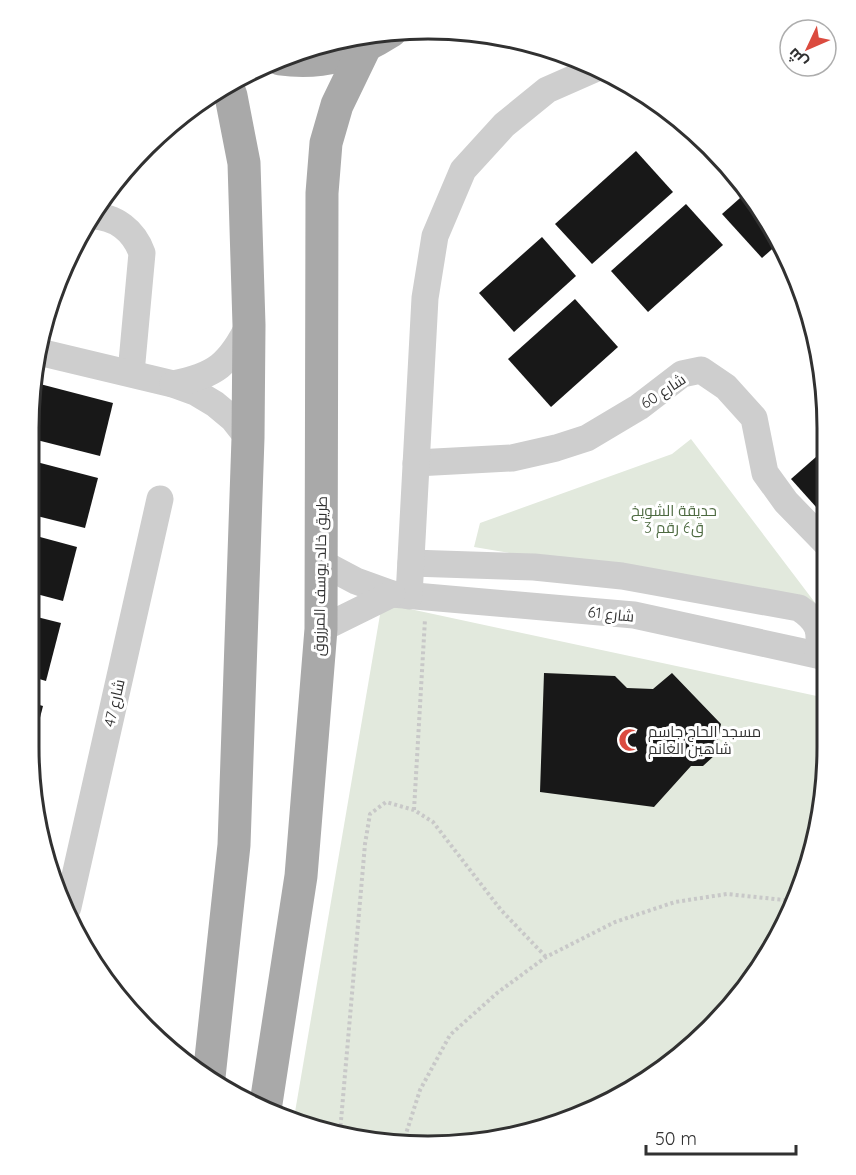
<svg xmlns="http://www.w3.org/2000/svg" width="856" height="1175" viewBox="0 0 856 1175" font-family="Quicksand,Cairo,sans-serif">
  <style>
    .green { fill: #e2e9dd }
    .building { fill: #181818 }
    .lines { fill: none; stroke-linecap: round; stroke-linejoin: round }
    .path { stroke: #c8c8c8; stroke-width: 4; stroke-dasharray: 3 3; stroke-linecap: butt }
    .minor { stroke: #cecece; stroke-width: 27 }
    .major { stroke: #a9a9a9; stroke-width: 33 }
    .labels { text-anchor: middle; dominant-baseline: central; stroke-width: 6; stroke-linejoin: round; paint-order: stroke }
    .street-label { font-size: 15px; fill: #313131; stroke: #fff }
    .park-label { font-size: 15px; fill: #4d6a40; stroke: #fff }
    .poi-label { font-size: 15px; fill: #313131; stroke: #fff; text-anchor: start }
    .rim { fill: none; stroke: #313131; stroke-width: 3 }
  </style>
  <rect width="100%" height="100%" fill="#fff"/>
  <g class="green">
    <path d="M 691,439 L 816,604 L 474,547 L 480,523 L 672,454 Z"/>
    <path d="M 382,603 L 826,698 L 827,773 L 814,851 L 786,924 L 729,1010 L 671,1064 L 581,1116 L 480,1143 L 376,1143 L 294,1118 Z"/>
  </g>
  <g class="building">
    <path d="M 636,151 L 673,192 L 592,264 L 555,224 Z"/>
    <path d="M 748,191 L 779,243 L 762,258 L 722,214 Z"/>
    <path d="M 686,204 L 723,245 L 648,312 L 611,271 Z"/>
    <path d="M 542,237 L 576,276 L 514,332 L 479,293 Z"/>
    <path d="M 790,262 L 797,275 L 801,290 L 782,269 Z"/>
    <path d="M 575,299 L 618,347 L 551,407 L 508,359 Z"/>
    <path d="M 40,384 L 113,403 L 100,456 L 29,438 L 29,429 Z"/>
    <path d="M 825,449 L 825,517 L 791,479 Z"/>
    <path d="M 29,460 L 98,478 L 85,528 L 29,514 Z"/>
    <path d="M 29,534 L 77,547 L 63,601 L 29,592 Z"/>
    <path d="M 29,615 L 61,623 L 46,681 L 29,676 Z"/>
    <path d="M 544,673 L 615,676 L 627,688 L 653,689 L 672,673 L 721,724 L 715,755 L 703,766 L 691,766 L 654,807 L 540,792 Z"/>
    <path d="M 29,702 L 43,706 L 30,757 L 28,747 Z"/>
  </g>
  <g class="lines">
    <g class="path">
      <path d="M 414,810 L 425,619"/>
      <path d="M 340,1132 L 365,844 L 370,814 L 386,802 L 414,810 L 433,822 L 501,910 L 546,957"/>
      <path d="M 403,1143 L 420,1090 L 450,1035 L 497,993 L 546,957 L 615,922 L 675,902 L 727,894 L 784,900 L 794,904"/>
    </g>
    <g class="minor">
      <path d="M 91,216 C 116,216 134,231 142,253 L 131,373"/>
      <path d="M 39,352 L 173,384 L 195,392 L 215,404 L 233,419 L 248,438"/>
      <path d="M 173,384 C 215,376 230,364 249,325"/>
      <path d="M 416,463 L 512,458 L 556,448 L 587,438 L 639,407 L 682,374 L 701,370 L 726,387 L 754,418 L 765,473 L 786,502 L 825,542"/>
      <path d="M 322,563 L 356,581 L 392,594 L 634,615 L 826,657"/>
      <path d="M 411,563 L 534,567 L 622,576 L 799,608 C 820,622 821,631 818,655"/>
      <path d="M 409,596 L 425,298 L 435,236 L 463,170 L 504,125 L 547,90 L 597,68"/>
      <path d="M 321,629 L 392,594"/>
      <path d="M 68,907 L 160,499"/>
    </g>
    <g class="major">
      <path d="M 280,59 C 324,65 355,54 391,31"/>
      <path d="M 209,1077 L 234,845 L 248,438 L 249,325 L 244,163 L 231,96 L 227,85"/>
      <path d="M 265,1110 L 301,876 L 321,629 L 322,193 L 326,143 L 337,105 L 365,47"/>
    </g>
  </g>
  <defs>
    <g id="mosque-bare" transform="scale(1.8)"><path d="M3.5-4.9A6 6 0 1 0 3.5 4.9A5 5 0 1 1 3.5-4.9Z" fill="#db4b3f" stroke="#fff" stroke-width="2.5" paint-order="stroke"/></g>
  </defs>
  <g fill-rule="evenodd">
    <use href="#mosque-bare" x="630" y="740"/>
  </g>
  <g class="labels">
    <g class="street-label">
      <text transform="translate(663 391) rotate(-33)">شارع 60</text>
      <text transform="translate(320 576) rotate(-89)">طريق خالد يوسف المرزوق</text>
      <text transform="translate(611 614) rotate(6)">شارع 61</text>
      <text transform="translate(114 703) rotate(-77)">شارع 47</text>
    </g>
    <g class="park-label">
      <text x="674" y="510">حديقة الشويخ<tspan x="674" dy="17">ق6 رقم 3</tspan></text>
    </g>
    <g class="poi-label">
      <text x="648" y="731">مسجد الحاج جاسم<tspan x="648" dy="17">شاهين الغانم</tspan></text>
    </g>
  </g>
  <path d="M0 0H856V1175H0ZM428 39H428A389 389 0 0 1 817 428V747A389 389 0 0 1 428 1136H428A389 389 0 0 1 39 747V428A389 389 0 0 1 428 39Z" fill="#fff" fill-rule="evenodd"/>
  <path class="rim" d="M428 39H428A389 389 0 0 1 817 428V747A389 389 0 0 1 428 1136H428A389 389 0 0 1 39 747V428A389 389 0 0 1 428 39Z"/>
  <g transform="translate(808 48) rotate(226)"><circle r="28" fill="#ffffff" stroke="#adadad" stroke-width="1.5"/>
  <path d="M0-4.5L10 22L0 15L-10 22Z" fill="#db4b3f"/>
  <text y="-9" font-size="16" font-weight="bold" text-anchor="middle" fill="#313131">ش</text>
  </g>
  <path d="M646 1145v9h150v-9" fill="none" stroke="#313131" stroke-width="3"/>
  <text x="655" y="1145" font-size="18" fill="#313131" stroke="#ffffff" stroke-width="4.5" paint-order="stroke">50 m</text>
</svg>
